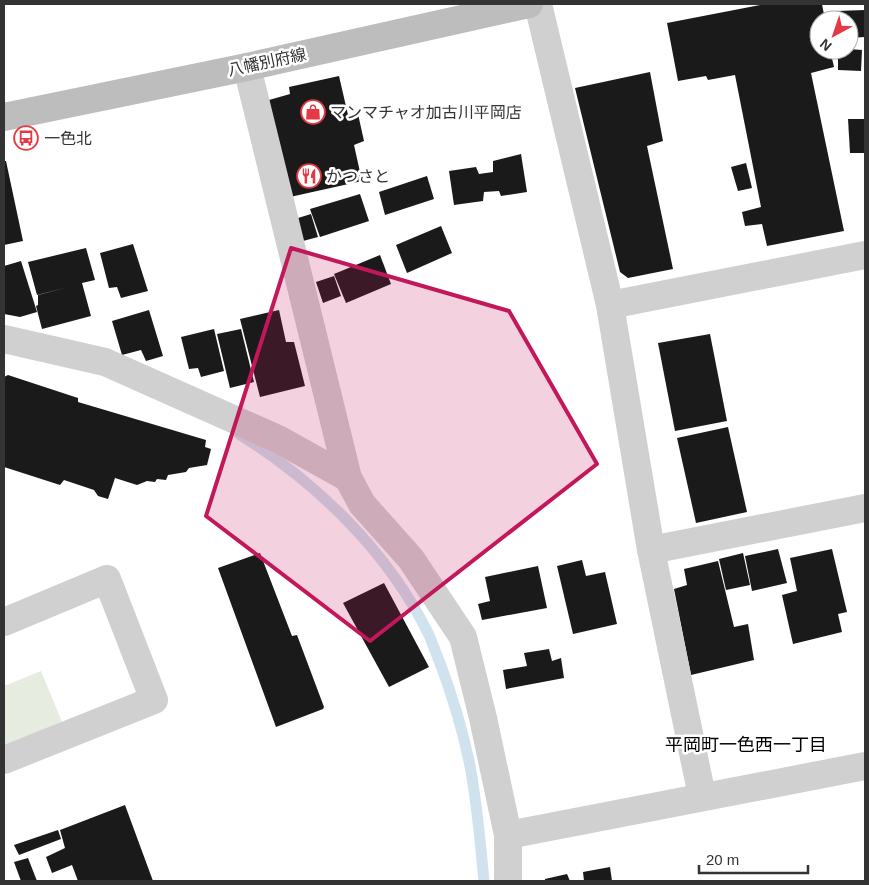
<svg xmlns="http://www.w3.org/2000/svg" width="869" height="885" viewBox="0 0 869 885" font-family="Arial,'Noto Sans JP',sans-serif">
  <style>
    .green { fill: #e6ecdf }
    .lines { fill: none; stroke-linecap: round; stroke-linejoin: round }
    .stream { stroke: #cfe2ee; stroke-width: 11 }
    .building { fill: #1a1a1a }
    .minor { stroke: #d0d0d0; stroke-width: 28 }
    .secondary { stroke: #bdbdbd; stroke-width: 28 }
    .marked { fill: #c2185b; fill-opacity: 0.2; stroke: #c2185b; stroke-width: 4; stroke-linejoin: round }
    .labels { text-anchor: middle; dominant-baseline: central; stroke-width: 5; stroke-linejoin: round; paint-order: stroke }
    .street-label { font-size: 16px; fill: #333; stroke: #fff }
    .poi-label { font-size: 16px; fill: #333; stroke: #fff; text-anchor: start }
    .neighbourhood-label { font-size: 18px; fill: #000; stroke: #fff }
  </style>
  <rect width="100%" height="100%" fill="#fff"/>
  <path class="green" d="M 41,671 L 62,722 L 4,746 L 4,686 Z"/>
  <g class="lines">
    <path class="stream" d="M 239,434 C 317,483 388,551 429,635 C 433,644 436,654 440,663 C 452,695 462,728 469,761 C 477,800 480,841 484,881"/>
  </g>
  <g class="building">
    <path d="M 765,4 L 822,4 L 825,20 L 819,20 L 819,50 L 830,50 L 834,67 L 811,73 L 844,231 L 767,246 L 762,224 L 745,226 L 742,212 L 761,207 L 735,75 L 708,80 L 706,76 L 678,81 L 667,23 Z"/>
    <path d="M 865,10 L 865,37 L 849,38 L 849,20 L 837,20 L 836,11 Z"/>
    <path d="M 849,49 L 862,50 L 861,71 L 838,70 L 838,50 Z"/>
    <path d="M 650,72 L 663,141 L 647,146 L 673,269 L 628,278 L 620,272 L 575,88 Z"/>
    <path d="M 339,76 L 348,115 L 358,114 L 364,141 L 354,145 L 362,181 L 290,197 L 269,100 L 290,94 L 289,87 Z"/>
    <path d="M 848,119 L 865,119 L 865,153 L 850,153 Z"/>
    <path d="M 521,154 L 527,192 L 501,196 L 499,191 L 484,192 L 483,201 L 454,205 L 449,171 L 476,167 L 479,174 L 493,172 L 493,161 Z"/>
    <path d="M 4,161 L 6,161 L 23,241 L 4,245 Z"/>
    <path d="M 746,163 L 752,188 L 738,191 L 731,167 Z"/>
    <path d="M 427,176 L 434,199 L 385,215 L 379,192 Z"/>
    <path d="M 360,194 L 369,221 L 320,237 L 310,209 Z"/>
    <path d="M 311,214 L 318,237 L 303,241 L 298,218 Z"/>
    <path d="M 441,226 L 452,253 L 407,273 L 396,245 Z"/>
    <path d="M 133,244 L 148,291 L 121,298 L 117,287 L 109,288 L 100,253 Z"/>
    <path d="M 86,248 L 95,280 L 82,283 L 91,316 L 42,329 L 36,306 L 38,305 L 38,295 L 68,287 L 37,295 L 28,262 Z"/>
    <path d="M 380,255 L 391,284 L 346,303 L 334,274 Z"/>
    <path d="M 21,261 L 37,312 L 20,317 L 4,314 L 4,266 Z"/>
    <path d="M 334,276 L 341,296 L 323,303 L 316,282 Z"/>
    <path d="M 149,310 L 163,356 L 146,361 L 141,350 L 122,355 L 112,321 Z"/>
    <path d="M 279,310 L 286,342 L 294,342 L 305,386 L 260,397 L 240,319 Z"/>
    <path d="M 214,329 L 224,371 L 201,377 L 198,368 L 189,369 L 181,337 Z"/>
    <path d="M 241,329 L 254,382 L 230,388 L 217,334 Z"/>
    <path d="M 710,334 L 727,421 L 675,431 L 658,343 Z"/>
    <path d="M 8,375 L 78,398 L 78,402 L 206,440 L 205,447 L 211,449 L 207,465 L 189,468 L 186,472 L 168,475 L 166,480 L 157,479 L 155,482 L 147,481 L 137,485 L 115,478 L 108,499 L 98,496 L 94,490 L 64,480 L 60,485 L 4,467 L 4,377 Z"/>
    <path d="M 728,427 L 747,512 L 696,523 L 677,438 Z"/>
    <path d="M 778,549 L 787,583 L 752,591 L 745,556 Z"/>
    <path d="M 832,549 L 847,612 L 838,614 L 842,632 L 793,644 L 782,595 L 797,591 L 790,558 Z"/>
    <path d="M 260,553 L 292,636 L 297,635 L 324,707 L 323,709 L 276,727 L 218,568 Z"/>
    <path d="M 743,553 L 750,585 L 726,590 L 719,559 Z"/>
    <path d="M 582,560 L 586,576 L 605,572 L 617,624 L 573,634 L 557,566 Z"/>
    <path d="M 718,561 L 734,627 L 748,624 L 754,660 L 691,675 L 674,589 L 687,585 L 684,569 Z"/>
    <path d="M 538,566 L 547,608 L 482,620 L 478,604 L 490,601 L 485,577 Z"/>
    <path d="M 384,583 L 429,667 L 389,687 L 343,603 Z"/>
    <path d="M 549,649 L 552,661 L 561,658 L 564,678 L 506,689 L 503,670 L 527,666 L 524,653 Z"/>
    <path d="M 125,805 L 153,881 L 78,881 L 72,865 L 52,873 L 46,857 L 65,848 L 60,830 Z"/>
    <path d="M 58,830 L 61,839 L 19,855 L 14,845 Z"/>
    <path d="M 28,858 L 37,881 L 21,881 L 14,862 Z"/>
    <path d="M 610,867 L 612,881 L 584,881 L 583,872 Z"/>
    <path d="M 567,874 L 570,881 L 545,881 L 545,879 Z"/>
  </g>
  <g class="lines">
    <g class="minor">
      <path d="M 538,4 L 610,305 L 651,550 L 702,796"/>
      <path d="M 247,67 L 348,478 L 362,504 L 411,559 L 463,637 L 483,718 L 508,835 L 508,881"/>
      <path d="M 610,305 L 865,255"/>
      <path d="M 4,339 L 105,362 L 278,439 L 348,478"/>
      <path d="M 651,550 L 865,508"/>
      <path d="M 4,622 L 107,579 L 154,700 L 4,760"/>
      <path d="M 508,835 L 865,766"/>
    </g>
    <path class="secondary" d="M 4,117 L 247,67 L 529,4"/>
  </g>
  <path class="marked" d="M 291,248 L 509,311 L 597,464 L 370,641 L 206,516 Z"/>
  <defs>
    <g id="shop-ring" transform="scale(1.25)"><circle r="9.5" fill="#fff" stroke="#e63946" stroke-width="1.5"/><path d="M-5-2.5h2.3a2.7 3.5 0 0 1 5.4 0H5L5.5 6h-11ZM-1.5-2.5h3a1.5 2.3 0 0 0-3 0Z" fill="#e63946"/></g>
    <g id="bus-ring" transform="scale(1.25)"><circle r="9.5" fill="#fff" stroke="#e63946" stroke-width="1.5"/><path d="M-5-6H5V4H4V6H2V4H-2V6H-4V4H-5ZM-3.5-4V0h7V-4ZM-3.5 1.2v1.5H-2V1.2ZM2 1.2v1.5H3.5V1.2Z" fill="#e63946"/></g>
    <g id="restaurant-ring" transform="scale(1.25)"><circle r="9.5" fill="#fff" stroke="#e63946" stroke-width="1.5"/><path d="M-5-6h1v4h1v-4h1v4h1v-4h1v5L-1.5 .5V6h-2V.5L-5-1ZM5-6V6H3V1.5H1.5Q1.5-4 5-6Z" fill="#e63946"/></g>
  </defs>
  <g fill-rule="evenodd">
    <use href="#shop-ring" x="313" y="112"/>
    <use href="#bus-ring" x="26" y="138"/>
    <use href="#restaurant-ring" x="309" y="176"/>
  </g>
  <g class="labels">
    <g class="street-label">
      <text transform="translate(267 62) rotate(-12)">八幡別府線</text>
    </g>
    <g class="poi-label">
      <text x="330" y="112">マンマチャオ加古川平岡店</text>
      <text x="44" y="138">一色北</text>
      <text x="326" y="176">かつさと</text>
    </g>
    <g class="neighbourhood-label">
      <text x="746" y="745">平岡町一色西一丁目</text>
    </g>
  </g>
  <rect width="869" height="885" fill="none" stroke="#333333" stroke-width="10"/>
  <g transform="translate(834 35) rotate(220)"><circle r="24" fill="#ffffff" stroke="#adadad"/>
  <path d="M0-4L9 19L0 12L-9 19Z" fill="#e63946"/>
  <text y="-8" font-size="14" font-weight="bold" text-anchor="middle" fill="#333333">N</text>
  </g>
  <path d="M699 865v8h109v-8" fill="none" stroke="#333333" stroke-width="2.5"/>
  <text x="706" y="865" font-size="15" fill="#333333" stroke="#ffffff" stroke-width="4" paint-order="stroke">20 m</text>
</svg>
